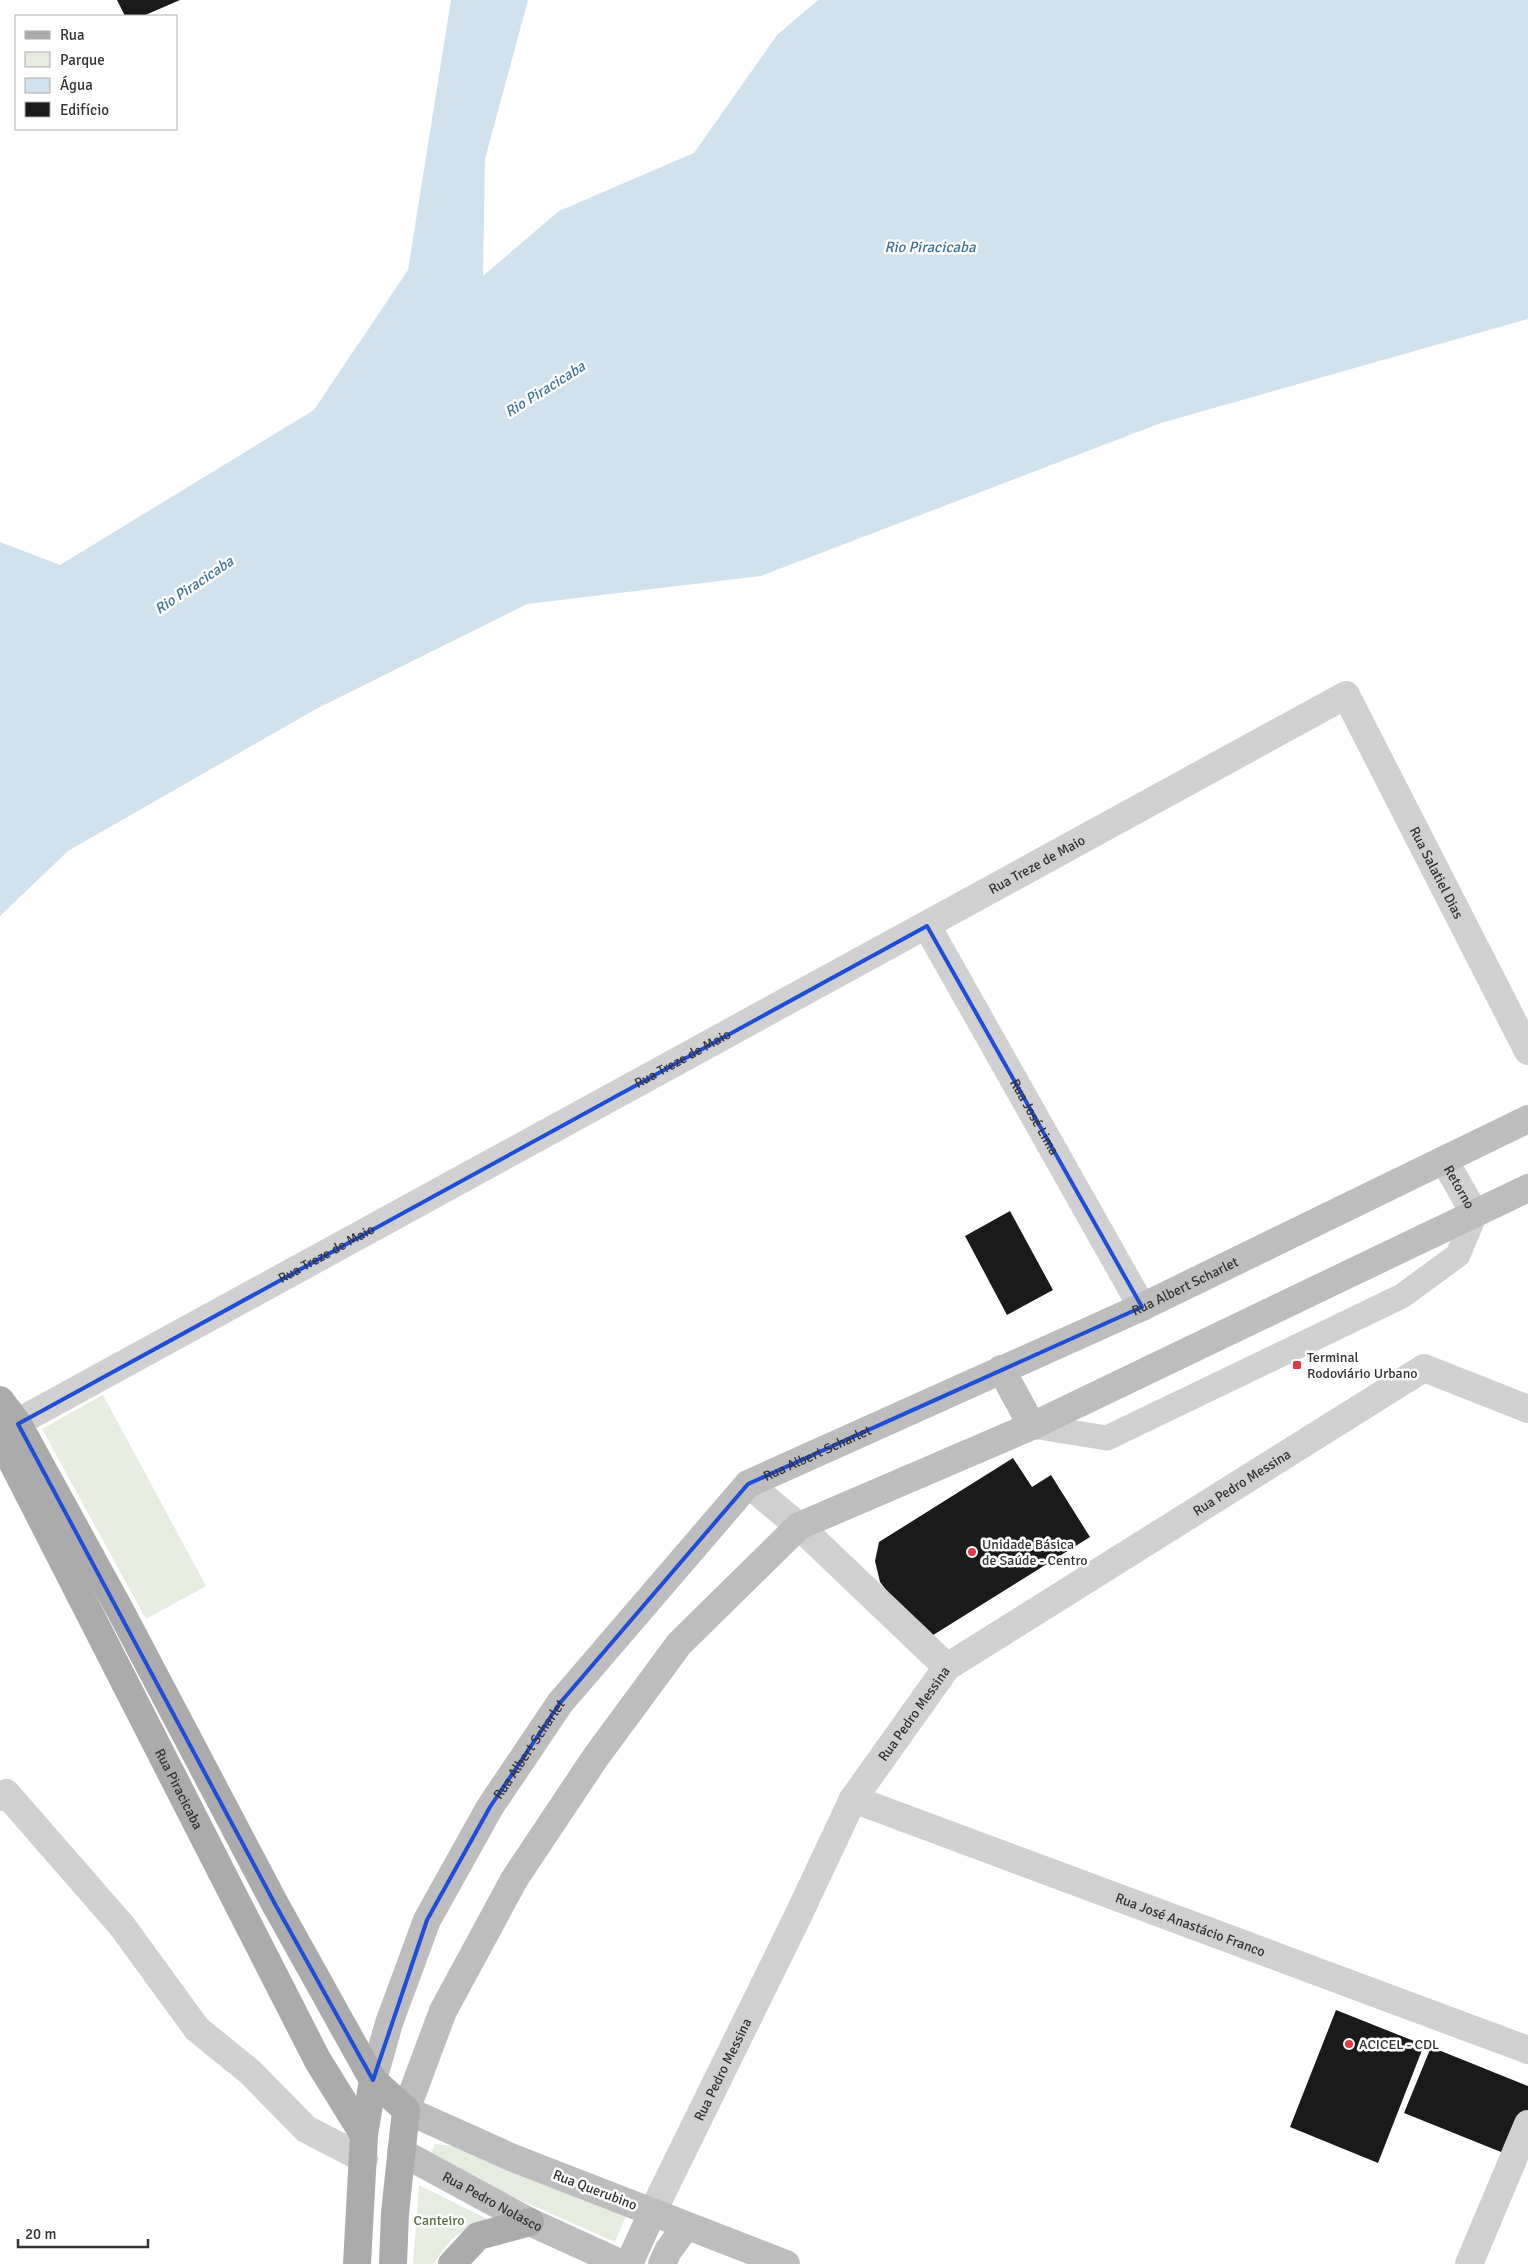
<svg xmlns="http://www.w3.org/2000/svg" width="1528" height="2264" viewBox="0 0 1528 2264" font-family="Signika,sans-serif">
  <style>
    .green { fill: #e6ecdf }
    .water { fill: #cfe2ee }
    .building { fill: #1a1a1a }
    .lines { fill: none; stroke-linecap: round; stroke-linejoin: round }
    .lane { stroke: #d0d0d0; stroke-width: 25 }
    .street { stroke: #d0d0d0; stroke-width: 28 }
    .secondary { stroke: #bdbdbd; stroke-width: 28 }
    .primary { stroke: #ababab; stroke-width: 28 }
    .marked { fill: none; stroke: #1d4ed8; stroke-width: 4; stroke-linejoin: round }
    .poi-dot { fill: #e63946; stroke: #fff; stroke-width: 2 }
    .labels { text-anchor: middle; dominant-baseline: central; stroke-width: 5; stroke-linejoin: round; paint-order: stroke }
    .street-label { font-size: 14px; fill: #333; stroke: #fff }
    .poi-label { font-size: 14px; fill: #333; stroke: #fff; text-anchor: start }
    .park-label { font-size: 14px; fill: #56703f; stroke: #fff }
    .water-label { font-size: 15px; font-style: italic; fill: #3f7597; stroke: #fff }
  </style>
  <rect width="100%" height="100%" fill="#fff"/>
  <g class="green">
    <path d="M 103,1395 L 206,1586 L 146,1619 L 42,1429 Z"/>
    <path d="M 435,2144 L 453,2146 L 626,2216 L 615,2242 L 455,2171 L 431,2154 Z"/>
    <path d="M 419,2185 L 493,2222 C 456,2232 455,2233 433,2264 L 413,2264 Z"/>
  </g>
  <path class="water" d="M 451,0 L 528,0 L 485,159 L 483,276 L 559,211 L 694,153 L 777,35 L 818,0 L 1528,0 L 1528,319 L 1161,423 L 761,576 L 527,604 L 316,709 L 68,851 L 0,916 L 0,542 L 60,565 L 314,410 L 408,270 Z"/>
  <g class="building">
    <path d="M 117,0 L 180,0 L 143,16 L 125,16 Z"/>
    <path d="M 1010,1211 L 1053,1290 L 1007,1315 L 965,1236 Z"/>
    <path d="M 1013,1458 L 1032,1487 L 1051,1475 L 1090,1537 L 930,1637 L 916,1629 L 880,1582 L 875,1561 L 879,1542 Z"/>
    <path d="M 1336,2010 L 1424,2045 L 1378,2163 L 1290,2127 Z"/>
    <path d="M 1431,2047 L 1528,2086 L 1528,2117 L 1511,2156 L 1404,2113 Z"/>
  </g>
  <g class="lines">
    <path class="lane" d="M 1032,1426 L 1107,1438 L 1402,1296 L 1458,1255 L 1475,1214"/>
    <g class="street">
      <path id="s1" d="M 927,926 L 1142,1307"/>
      <path id="s2" d="M 1444,1160 L 1475,1214"/>
      <path id="s3" d="M 0,1432 L 1346,695 L 1528,1051"/>
      <path d="M 748,1484 L 799,1526 L 947,1667"/>
      <path d="M 0,1797 L 6,1793 L 122,1926 L 197,2029 L 250,2072 L 306,2129 L 364,2159"/>
      <path id="s4" d="M 853,1799 L 1528,2050"/>
      <path id="s5" d="M 652,2213 L 797,1918 L 853,1799 L 947,1667 L 1424,1368 L 1528,1409"/>
      <path d="M 1469,2264 L 1528,2124"/>
    </g>
    <g class="secondary">
      <path d="M 1001,1369 L 1032,1426"/>
      <path id="s6" d="M 373,2080 L 389,2023 L 427,1920 L 490,1807 L 560,1703 L 748,1484 L 1142,1307 L 1528,1119"/>
      <path id="s7" d="M 401,2152 L 530,2222 L 622,2264"/>
      <path d="M 629,2264 L 652,2213"/>
      <path d="M 662,2264 L 668,2251 L 686,2226"/>
      <path d="M 786,2264 L 513,2158 L 406,2110 L 443,2011 L 515,1878 L 595,1758 L 679,1644 L 799,1526 L 1032,1426 L 1528,1188"/>
    </g>
    <g class="primary">
      <path d="M 0,1400 L 18,1424 L 120,1610 L 275,1904 L 373,2080 L 406,2110 L 395,2213 L 393,2264"/>
      <path id="s8" d="M 0,1438 L 318,2061 L 364,2135"/>
      <path d="M 357,2264 L 364,2135 L 373,2080"/>
      <path d="M 452,2264 L 478,2236 L 530,2222"/>
    </g>
  </g>
  <path class="marked" d="M 927,926 L 1142,1307 L 748,1484 L 560,1703 L 490,1807 L 427,1920 L 373,2080 L 275,1904 L 18,1424 Z"/>
  <g class="poi-dot">
    <rect x="1292" y="1360" width="10" height="10" rx="2.5"/>
    <circle cx="972" cy="1552" r="5"/>
    <circle cx="1349" cy="2044" r="5"/>
  </g>
  <g class="labels">
    <g class="street-label">
      <text stroke="none"><textPath href="#s3" startOffset="1182">Rua Treze de Maio</textPath></text>
      <text stroke="none"><textPath href="#s3" startOffset="1734">Rua Salatiel Dias</textPath></text>
      <text stroke="none"><textPath href="#s3" startOffset="778">Rua Treze de Maio</textPath></text>
      <text stroke="none"><textPath href="#s1" startOffset="219">Rua José Lima</textPath></text>
      <text stroke="none"><textPath href="#s2" startOffset="31">Retorno</textPath></text>
      <text stroke="none"><textPath href="#s3" startOffset="372">Rua Treze de Maio</textPath></text>
      <text stroke="none"><textPath href="#s6" startOffset="1192">Rua Albert Scharlet</textPath></text>
      <text stroke="none"><textPath href="#s6" startOffset="788">Rua Albert Scharlet</textPath></text>
      <text stroke="none"><textPath href="#s5" startOffset="970">Rua Pedro Messina</textPath></text>
      <text stroke="none"><textPath href="#s5" startOffset="565">Rua Pedro Messina</textPath></text>
      <text stroke="none"><textPath href="#s6" startOffset="368">Rua Albert Scharlet</textPath></text>
      <text stroke="none"><textPath href="#s8" startOffset="394">Rua Piracicaba</textPath></text>
      <text stroke="none"><textPath href="#s4" startOffset="360">Rua José Anastácio Franco</textPath></text>
      <text stroke="none"><textPath href="#s5" startOffset="160">Rua Pedro Messina</textPath></text>
      <text transform="translate(595 2190) rotate(21)">Rua Querubino</text>
      <text stroke="none"><textPath href="#s7" startOffset="104">Rua Pedro Nolasco</textPath></text>
    </g>
    <g class="poi-label">
      <text x="1307" y="1357">Terminal<tspan x="1307" dy="16">Rodoviário Urbano</tspan></text>
      <text x="982" y="1544">Unidade Básica<tspan x="982" dy="16">de Saúde - Centro</tspan></text>
      <text x="1359" y="2044">ACICEL - CDL</text>
    </g>
    <g class="park-label">
      <text x="439" y="2220">Canteiro</text>
    </g>
    <g class="water-label">
      <text x="930" y="247">Rio Piracicaba</text>
      <text transform="translate(545 389) rotate(-32)">Rio Piracicaba</text>
      <text transform="translate(194 585) rotate(-34)">Rio Piracicaba</text>
    </g>
  </g>
  <rect x="15" y="15" width="162" height="115" fill="#ffffff" stroke="#adadad"/>
  <rect x="25" y="31" width="25" height="8" fill="#ababab" stroke="#adadad"/>
  <text x="60" y="40" font-size="15" fill="#333333">Rua</text>
  <rect x="25" y="52" width="25" height="15" fill="#e6ecdf" stroke="#adadad"/>
  <text x="60" y="65" font-size="15" fill="#333333">Parque</text>
  <rect x="25" y="78" width="25" height="15" fill="#cfe2ee" stroke="#adadad"/>
  <text x="60" y="90" font-size="15" fill="#333333">Água</text>
  <rect x="25" y="102" width="25" height="15" fill="#1a1a1a" stroke="#adadad"/>
  <text x="60" y="115" font-size="15" fill="#333333">Edifício</text>
  <path d="M18 2239v8h130v-8" fill="none" stroke="#333333" stroke-width="2.5"/>
  <text x="25" y="2239" font-size="15" fill="#333333" stroke="#ffffff" stroke-width="4" paint-order="stroke">20 m</text>
</svg>
